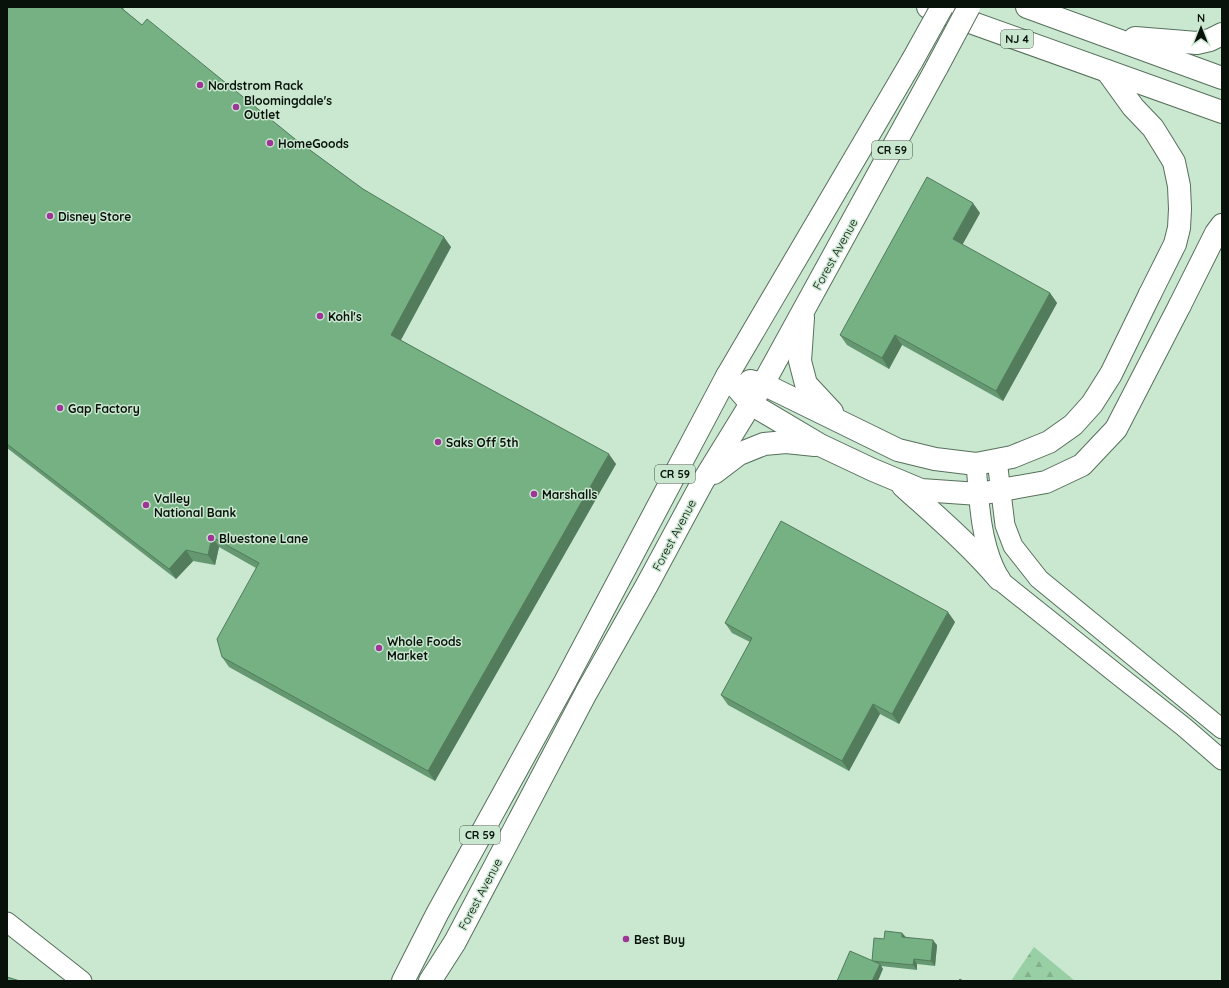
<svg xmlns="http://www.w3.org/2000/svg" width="1229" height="988" viewBox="0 0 1229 988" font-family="Quicksand,sans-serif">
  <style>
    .forest { fill: url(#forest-firs) }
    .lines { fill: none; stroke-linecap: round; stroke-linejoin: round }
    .minor-casing { stroke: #56705b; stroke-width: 21 }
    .major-casing { stroke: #56705b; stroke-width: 24 }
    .highway-casing { stroke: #56705b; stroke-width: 24 }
    .minor { stroke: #fff; stroke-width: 19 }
    .major { stroke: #fff; stroke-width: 22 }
    .highway { stroke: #fff; stroke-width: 22 }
    .major-bridge-casing { stroke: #56705b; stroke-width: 24; stroke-linecap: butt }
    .major-bridge { stroke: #fff; stroke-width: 22 }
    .wall { fill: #659871 }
    .shaded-wall { fill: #527c5c }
    .building { fill: #75b183; stroke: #527c5c }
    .poi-dot { fill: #9e3597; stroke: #cae7d0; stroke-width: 1.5 }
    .labels { text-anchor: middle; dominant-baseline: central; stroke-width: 3; stroke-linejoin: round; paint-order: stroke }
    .shield { fill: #cae7d0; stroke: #425245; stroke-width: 1 }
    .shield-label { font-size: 11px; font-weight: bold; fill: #08120a }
    .poi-label { font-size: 12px; font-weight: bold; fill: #08120a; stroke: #cae7d0; text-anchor: start }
    .street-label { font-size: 12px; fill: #08120a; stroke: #cae7d0 }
  </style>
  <defs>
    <pattern id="forest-firs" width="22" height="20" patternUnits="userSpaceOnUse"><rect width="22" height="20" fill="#99cfa4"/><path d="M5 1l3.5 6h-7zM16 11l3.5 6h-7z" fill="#82b18c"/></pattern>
  </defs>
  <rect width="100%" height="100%" fill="#cae7d0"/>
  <path class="forest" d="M 1034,947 L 1069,976 L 1075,981 L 1011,981 Z"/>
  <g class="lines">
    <g class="minor-casing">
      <g id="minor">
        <path d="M 997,460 L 1005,525 L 1013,546 L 1039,579 L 1222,729"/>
        <path d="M 976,464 C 979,499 980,535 994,567 C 997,573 999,578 1003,583 L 1118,675 L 1184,727 L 1222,760"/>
        <path d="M 7,922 L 82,981"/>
      </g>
    </g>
    <g class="major-casing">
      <g id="major">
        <path d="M 803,318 L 800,361 L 806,384 L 832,412"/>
        <path d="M 727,376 L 751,404 L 820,445 L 873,470 L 921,490 L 979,494 L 1046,482 L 1082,465 L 1116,429 L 1180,305"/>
        <path d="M 750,381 L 763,384 L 898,450 L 935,459 L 976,464 L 1012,457 L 1049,442 L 1073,425 L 1092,404 L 1111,374 L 1150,294"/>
        <path d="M 714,473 L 739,454 L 764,444 L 786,442 L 815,445"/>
        <path d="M 903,486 C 936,516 970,545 999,579"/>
        <path d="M 403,981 L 437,914 L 565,682 L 727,376 L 912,61"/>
        <path d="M 430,981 L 455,942 L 586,693 L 647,585 L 702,483 L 763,384 L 937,67"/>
      </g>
    </g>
    <g class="highway-casing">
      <g id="highway">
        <path d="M 928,7 L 1222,112"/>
        <path d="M 1027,7 L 1222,78"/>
        <path d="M 1135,38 L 1197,43 L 1210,40 L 1222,34"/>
        <path d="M 1107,71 L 1133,107 L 1153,128 L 1163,144 L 1174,162 L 1179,186 L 1180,209 L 1179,228 L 1175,244 L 1150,294"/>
        <path d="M 1180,305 L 1216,233 L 1222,225"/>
      </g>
    </g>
    <use href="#minor" class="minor"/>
    <use href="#major" class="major"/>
    <use href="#highway" class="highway"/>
    <g class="major-bridge-casing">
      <g id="major-bridge">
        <path d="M 912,61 L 942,7"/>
        <path d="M 937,67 L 969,7"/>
      </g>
    </g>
    <use href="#major-bridge" class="major-bridge"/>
  </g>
  <g class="wall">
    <path d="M 7,7 L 125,7 L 123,9 L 142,25 L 295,139 L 363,189 L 451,247 L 401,340 L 616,464 L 435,781 L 229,667 L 222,657 L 256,568 L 219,547 L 215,565 L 193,561 L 176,579 L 7,448 Z"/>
    <path d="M 980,213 L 962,245 L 1050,293 L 1057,303 L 1003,401 L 902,345 L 889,369 L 847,345 L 840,335 Z"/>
    <path d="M 955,622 L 899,724 L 880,714 L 849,771 L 728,705 L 721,695 L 750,642 L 732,633 L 725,623 Z"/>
    <path d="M 902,933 L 906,937 L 937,945 L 935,966 L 917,964 L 917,970 L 881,966 L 883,969 L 872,961 L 884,939 Z"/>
  </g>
  <g class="shaded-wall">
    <path d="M 973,203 L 980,213 L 960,249 L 953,239 Z"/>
    <path d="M 444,237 L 451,247 L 398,345 L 391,335 Z"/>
    <path d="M 1050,293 L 1057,303 L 1003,401 L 996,391 Z"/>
    <path d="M 895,335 L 902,345 L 889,369 L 882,358 Z"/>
    <path d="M 609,454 L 616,464 L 435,781 L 428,771 Z"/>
    <path d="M 212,537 L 219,547 L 215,565 L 208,555 Z"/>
    <path d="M 186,550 L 193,561 L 176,579 L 169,569 Z"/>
    <path d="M 948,612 L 955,622 L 899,724 L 892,714 Z"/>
    <path d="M 873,704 L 880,714 L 849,771 L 842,761 Z"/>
    <path d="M 902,933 L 906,938 L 902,937 Z"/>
    <path d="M 933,940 L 937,945 L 935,966 L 931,961 Z"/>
    <path d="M 914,959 L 917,964 L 917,970 L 913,965 Z"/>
    <path d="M 880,964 L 883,969 L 878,981 L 872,981 Z"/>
  </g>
  <g class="building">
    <path d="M 7,7 L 120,7 L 142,25 L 147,19 L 295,139 L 363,189 L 444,237 L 391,335 L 609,454 L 428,771 L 222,657 L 217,639 L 259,563 L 212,537 L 208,555 L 186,550 L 169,569 L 7,444 Z"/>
    <path d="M 927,177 L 973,203 L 953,239 L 1050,293 L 996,391 L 895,335 L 882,358 L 840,335 Z"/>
    <path d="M 781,521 L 948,612 L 892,714 L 873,704 L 842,761 L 721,695 L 752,638 L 725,623 Z"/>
    <path d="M 885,931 L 902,933 L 902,937 L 933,940 L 931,961 L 914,959 L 913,965 L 872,961 L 874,938 L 884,939 Z"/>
    <path d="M 850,951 L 880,964 L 872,981 L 837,981 Z"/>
    <path d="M 7,977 L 20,981 L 7,981 Z"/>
    <path d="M 960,979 L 963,981 L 958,981 Z"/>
  </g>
  <g class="poi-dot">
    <circle cx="200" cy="85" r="4"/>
    <circle cx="236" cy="107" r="4"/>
    <circle cx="270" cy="143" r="4"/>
    <circle cx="50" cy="216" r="4"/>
    <circle cx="320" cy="316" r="4"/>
    <circle cx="60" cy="408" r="4"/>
    <circle cx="438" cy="442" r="4"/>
    <circle cx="534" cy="494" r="4"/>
    <circle cx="146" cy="505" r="4"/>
    <circle cx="211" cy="538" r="4"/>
    <circle cx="379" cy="648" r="4"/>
    <circle cx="626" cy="939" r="4"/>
  </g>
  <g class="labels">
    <g class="shield">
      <rect x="1001" y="30" width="32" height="18" rx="3"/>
      <rect x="872" y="141" width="40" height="18" rx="3"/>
      <rect x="655" y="465" width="40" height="18" rx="3"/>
      <rect x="460" y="826" width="40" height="18" rx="3"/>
    </g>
    <g class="shield-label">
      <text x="1017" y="39">NJ 4</text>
      <text x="892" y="150">CR 59</text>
      <text x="675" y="474">CR 59</text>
      <text x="480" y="835">CR 59</text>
    </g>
    <g class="poi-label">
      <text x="208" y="85">Nordstrom Rack</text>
      <text x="244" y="100">Bloomingdale's<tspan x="244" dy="14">Outlet</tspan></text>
      <text x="278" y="143">HomeGoods</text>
      <text x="58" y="216">Disney Store</text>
      <text x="328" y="316">Kohl's</text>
      <text x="68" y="408">Gap Factory</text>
      <text x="446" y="442">Saks Off 5th</text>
      <text x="542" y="494">Marshalls</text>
      <text x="154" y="498">Valley<tspan x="154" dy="14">National Bank</tspan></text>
      <text x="219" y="538">Bluestone Lane</text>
      <text x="387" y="641">Whole Foods<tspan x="387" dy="14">Market</tspan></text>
      <text x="634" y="939">Best Buy</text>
    </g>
    <g class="street-label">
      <text transform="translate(835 254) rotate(-61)">Forest Avenue</text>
      <text transform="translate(674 535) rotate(-62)">Forest Avenue</text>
      <text transform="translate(480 894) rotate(-62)">Forest Avenue</text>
    </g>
  </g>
  <rect width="1229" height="988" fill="none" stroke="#08120a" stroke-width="16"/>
  <g transform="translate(1201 28)" stroke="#cae7d0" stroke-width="3" paint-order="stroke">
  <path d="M0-3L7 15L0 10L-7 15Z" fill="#08120a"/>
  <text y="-6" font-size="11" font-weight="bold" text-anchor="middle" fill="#08120a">N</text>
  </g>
</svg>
